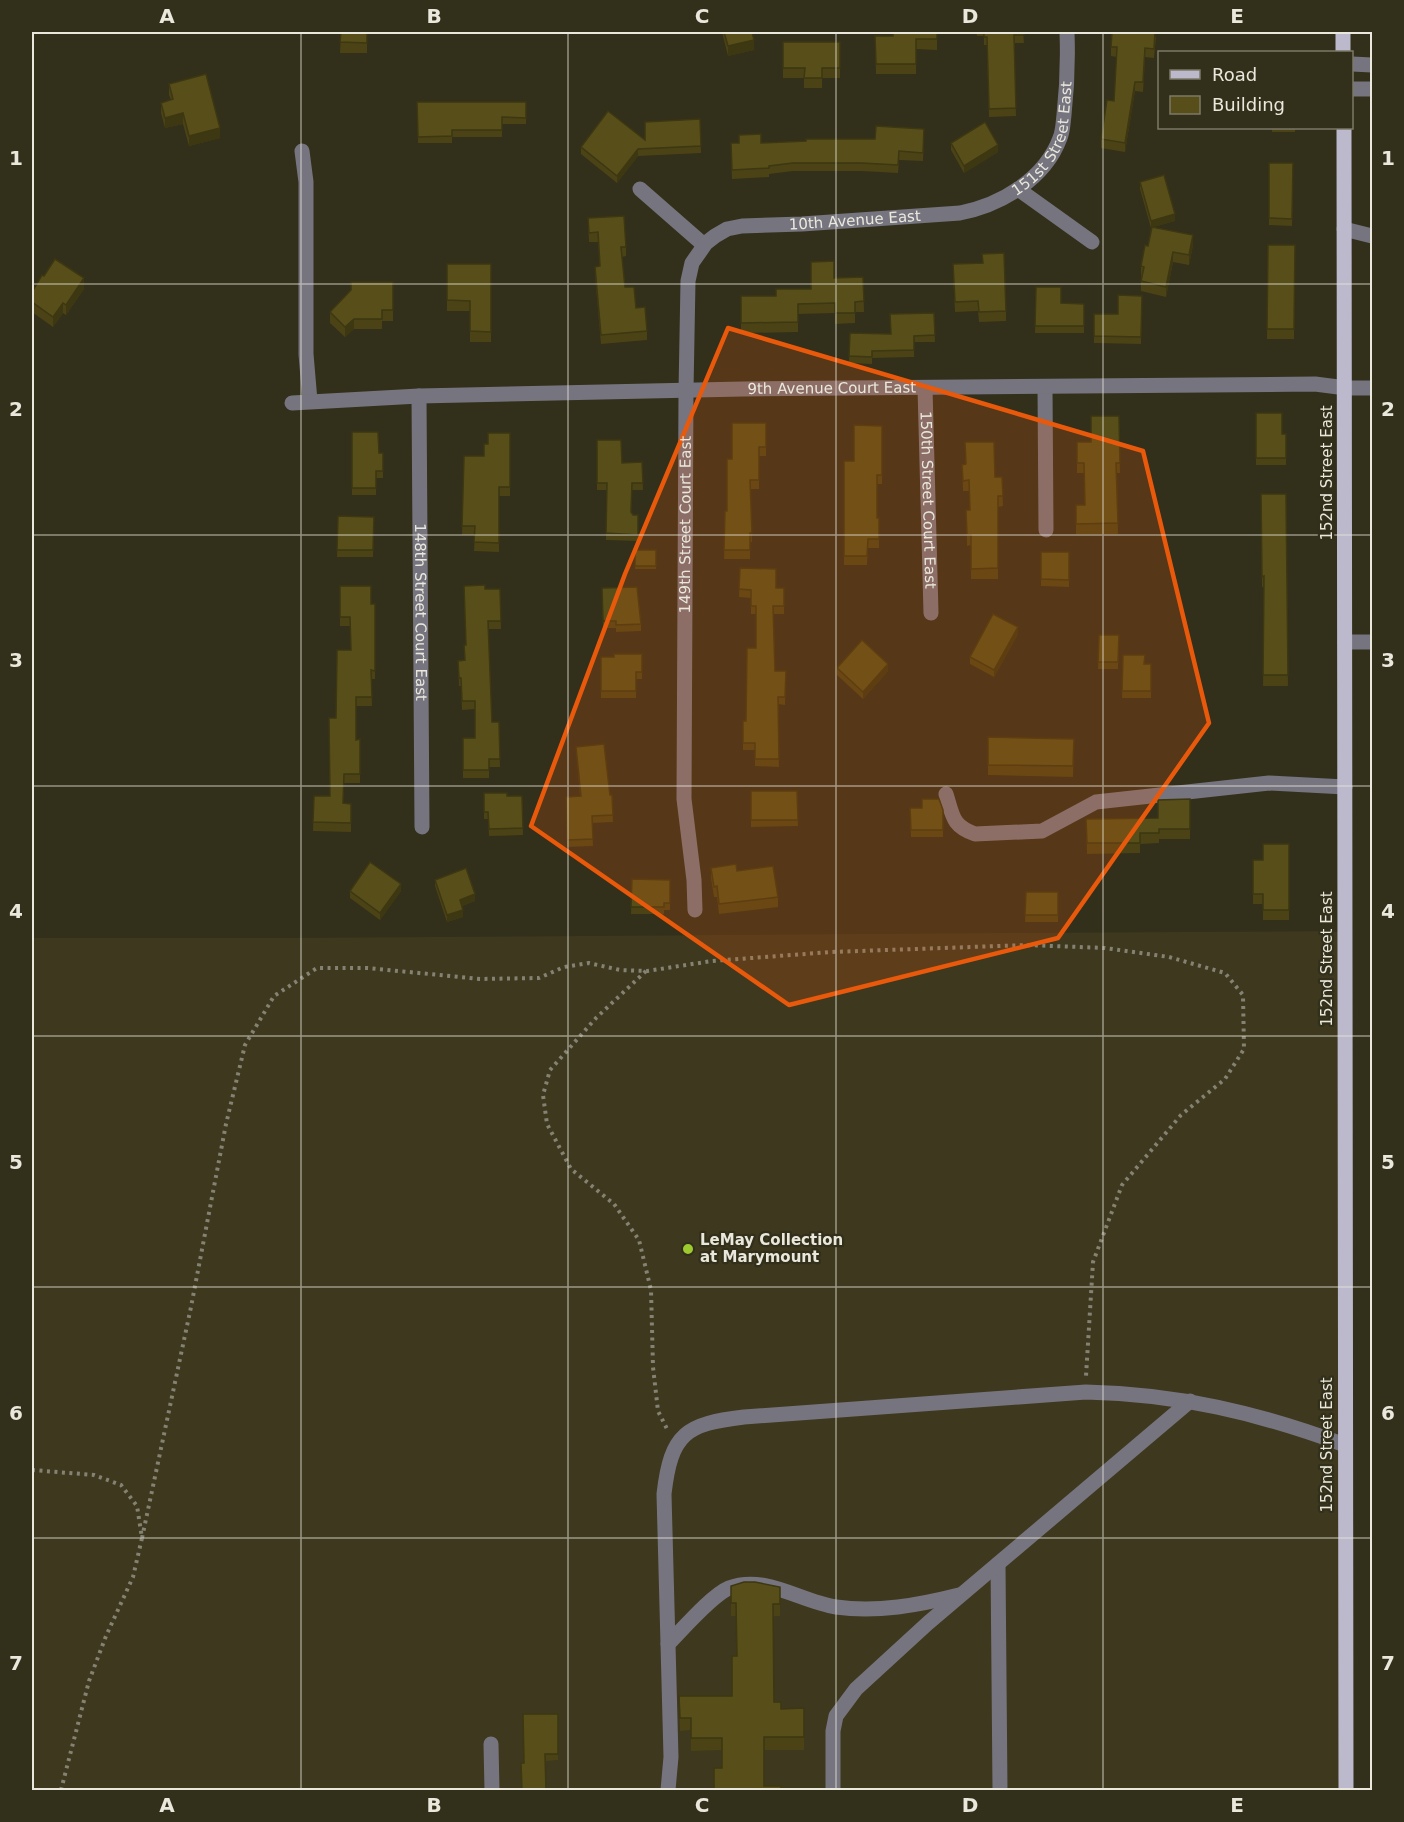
<svg xmlns="http://www.w3.org/2000/svg" width="1404" height="1822" viewBox="0 0 1404 1822" font-family="'DejaVu Sans',sans-serif">
  <style>
    .built { fill: #3d381e }
    .lines { fill: none; stroke-linecap: round; stroke-linejoin: round }
    .path { stroke: #848272; stroke-width: 4; stroke-dasharray: 3 4.5; stroke-linecap: butt }
    .minor { stroke: #76747e; stroke-width: 15 }
    .major { stroke: #bcb9cd; stroke-width: 15 }
    .wall { fill: #4b4316 }
    .shaded-wall { fill: #3d3712 }
    .building { fill: #574e19; stroke: #3d3712; stroke-width: 1.5 }
    .marked { fill: #e8590c; fill-opacity: 0.2; stroke: #e8590c; stroke-width: 4.5; stroke-linejoin: round }
    .grid { fill: none; stroke: #eae8dc; stroke-width: 1.5; stroke-opacity: 0.55 }
    .poi-dot { fill: #9eca2f; stroke: #322f1b; stroke-width: 2 }
    .labels { text-anchor: middle; dominant-baseline: central; stroke-width: 4.5; stroke-linejoin: round; paint-order: stroke }
    .street-label { font-size: 15px; fill: #eae8dc; stroke: #322f1b }
    .poi-label { font-size: 15px; font-weight: bold; fill: #eae8dc; stroke: #322f1b; text-anchor: start }
    .neatline { fill: none; stroke: #eae8dc; stroke-width: 2 }
    .grid-label { font-size: 20px; text-anchor: middle; font-weight: bold; fill: #eae8dc }
  </style>
  <rect width="100%" height="100%" fill="#322f1b"/>
  <path class="built" d="M 1330,931 L 1345,933 L 1346,1790 L 32,1790 L 32,938 L 279,938 Z"/>
  <g class="lines">
    <g class="path">
      <path d="M 646,971 L 596,1018 L 550,1070 L 543,1095 L 547,1124 L 571,1169 L 614,1204 L 639,1240 L 651,1290 L 653,1367 L 658,1411 L 668,1431"/>
      <path d="M 32,1470 L 94,1475 L 121,1485 L 137,1506 L 142,1538 L 133,1577 L 106,1636 L 89,1681 L 61,1790"/>
      <path d="M 142,1538 L 191,1307 L 226,1124 L 245,1045 L 274,996 L 317,968 L 368,968 L 480,979 L 539,978 L 564,967 L 589,963 L 620,970 L 647,971 L 712,961 L 831,952 L 1027,945 L 1105,948 L 1169,957 L 1225,973 L 1243,995 L 1244,1049 L 1225,1079 L 1181,1115 L 1122,1185 L 1093,1262 L 1086,1376"/>
    </g>
    <g class="minor">
      <path d="M 1352,64 L 1372,65"/>
      <path d="M 1352,89 L 1372,89"/>
      <path d="M 302,151 L 306,182 L 306,354 L 310,401"/>
      <path d="M 640,189 L 704,245"/>
      <path d="M 1018,189 L 1092,242"/>
      <path d="M 1344,229 L 1372,236"/>
      <path d="M 1045,387 L 1046,530"/>
      <path id="s1" d="M 925,388 L 931,613"/>
      <path id="s2" d="M 419,396 L 422,827"/>
      <path id="s3" d="M 292,403 L 419,396 L 743,389 L 1315,384 L 1346,388 L 1372,388"/>
      <path d="M 1345,642 L 1372,642"/>
      <path d="M 946,794 C 953,816 952,826 975,834 L 1042,831 L 1096,802 L 1269,783 L 1345,787"/>
      <path id="s4" d="M 695,910 L 694,880 L 684,799 L 686,391 L 688,281 L 692,263 L 706,243 L 715,236 L 727,229 L 742,226 L 802,224 L 960,213 C 1001,205 1045,179 1060,138 C 1063,131 1063,123 1064,115 C 1067,88 1068,59 1067,32"/>
      <path d="M 998,1564 L 1000,1790"/>
      <path d="M 668,1644 C 682,1630 712,1595 729,1588 C 765,1574 801,1602 836,1607 C 877,1613 919,1605 959,1595"/>
      <path d="M 491,1744 L 492,1790"/>
      <path d="M 668,1790 L 671,1757 L 664,1494 C 671,1433 686,1424 744,1417 L 1086,1392 C 1178,1394 1259,1413 1345,1445"/>
      <path d="M 833,1790 L 833,1731 L 836,1716 L 856,1689 L 928,1623 L 1190,1401"/>
    </g>
    <g class="major">
      <path d="M 1343,52 L 1343,32"/>
      <path d="M 1344,128 L 1346,1790"/>
    </g>
  </g>
  <g class="wall">
    <path d="M 337,32 L 367,32 L 367,53 L 340,53 L 341,33 L 337,33 Z"/>
    <path d="M 722,32 L 752,32 L 754,50 L 728,56 Z"/>
    <path d="M 937,32 L 937,50 L 916,49 L 916,74 L 876,74 L 875,36 L 893,36 Z"/>
    <path d="M 976,32 L 1023,32 L 1024,43 L 1014,43 L 1016,116 L 989,117 L 987,45 L 984,45 L 984,36 L 977,36 Z"/>
    <path d="M 1156,37 L 1154,58 L 1145,57 L 1143,92 L 1135,91 L 1125,152 L 1101,148 L 1101,139 L 1114,101 L 1117,57 L 1111,56 L 1111,47 Z"/>
    <path d="M 783,42 L 840,42 L 840,78 L 822,78 L 822,88 L 804,88 L 804,78 L 783,78 Z"/>
    <path d="M 169,84 L 220,138 L 189,146 L 183,124 L 165,128 L 161,113 L 161,103 L 171,100 L 169,95 Z"/>
    <path d="M 417,102 L 526,102 L 526,124 L 502,124 L 502,137 L 452,137 L 452,143 L 418,143 Z"/>
    <path d="M 700,119 L 701,153 L 638,156 L 617,183 L 581,154 L 581,147 L 645,140 Z"/>
    <rect x="1272" y="128" width="23" height="4"/>
    <path d="M 924,137 L 923,161 L 899,160 L 898,173 L 861,171 L 793,171 L 769,174 L 769,177 L 732,179 L 731,152 L 761,143 Z"/>
    <path d="M 951,143 L 998,152 L 964,173 L 951,150 Z"/>
    <path d="M 1269,163 L 1293,163 L 1292,226 L 1269,225 Z"/>
    <path d="M 1140,182 L 1175,221 L 1153,227 L 1193,245 L 1189,265 L 1173,262 L 1166,297 L 1141,291 L 1141,266 L 1148,246 L 1151,228 L 1140,189 Z"/>
    <path d="M 588,218 L 626,247 L 626,256 L 622,257 L 625,287 L 647,331 L 647,340 L 601,344 L 595,276 L 595,267 L 600,267 L 598,242 L 589,242 Z"/>
    <path d="M 1268,245 L 1295,245 L 1294,339 L 1267,339 Z"/>
    <path d="M 982,263 L 1006,311 L 1006,321 L 979,322 L 978,311 L 955,312 L 953,274 Z"/>
    <path d="M 447,264 L 491,264 L 491,342 L 470,342 L 470,311 L 447,311 Z"/>
    <path d="M 863,277 L 864,312 L 855,312 L 855,323 L 835,324 L 835,313 L 798,314 L 798,332 L 741,333 L 741,296 L 776,296 L 811,289 L 834,278 Z"/>
    <path d="M 393,282 L 393,321 L 382,321 L 382,329 L 354,329 L 345,337 L 330,323 L 330,312 Z"/>
    <path d="M 1036,287 L 1061,303 L 1084,304 L 1084,333 L 1035,333 Z"/>
    <path d="M 84,289 L 66,315 L 63,313 L 53,327 L 32,312 L 32,292 Z"/>
    <path d="M 1142,296 L 1141,344 L 1094,343 L 1094,314 L 1118,314 Z"/>
    <path d="M 934,313 L 935,342 L 914,342 L 914,357 L 872,358 L 872,364 L 849,363 L 850,333 L 890,334 Z"/>
    <path d="M 1256,413 L 1282,434 L 1286,434 L 1286,465 L 1256,465 Z"/>
    <path d="M 1119,416 L 1120,473 L 1117,473 L 1118,534 L 1076,534 L 1076,505 L 1085,505 L 1084,473 L 1077,473 L 1077,442 L 1091,442 Z"/>
    <path d="M 766,423 L 766,456 L 759,456 L 759,489 L 750,489 L 752,542 L 750,542 L 750,559 L 724,559 L 725,511 L 727,511 Z"/>
    <path d="M 882,426 L 882,484 L 877,484 L 877,518 L 879,518 L 879,548 L 868,548 L 867,565 L 844,565 L 844,461 L 854,461 Z"/>
    <path d="M 352,432 L 379,453 L 383,453 L 383,478 L 376,478 L 376,495 L 352,495 Z"/>
    <path d="M 510,433 L 510,496 L 499,496 L 499,552 L 474,551 L 475,535 L 462,535 L 464,456 L 484,456 L 488,444 Z"/>
    <path d="M 597,440 L 622,463 L 642,462 L 643,490 L 632,490 L 631,512 L 633,515 L 638,515 L 638,541 L 606,540 L 607,490 L 597,490 Z"/>
    <path d="M 962,465 L 995,477 L 1002,477 L 1003,506 L 998,507 L 998,579 L 971,579 L 971,545 L 967,546 L 966,510 L 970,510 L 969,491 L 963,491 Z"/>
    <path d="M 1261,494 L 1286,494 L 1288,686 L 1263,686 L 1264,587 L 1262,587 Z"/>
    <path d="M 338,516 L 374,517 L 373,557 L 337,557 Z"/>
    <rect x="635" y="550" width="21" height="19"/>
    <path d="M 1041,552 L 1069,552 L 1069,587 L 1041,586 Z"/>
    <path d="M 740,568 L 776,588 L 784,588 L 784,614 L 773,614 L 775,671 L 786,671 L 785,705 L 778,704 L 779,767 L 755,766 L 755,750 L 743,750 L 743,721 L 746,721 L 756,648 L 756,614 L 751,614 L 751,598 L 739,597 Z"/>
    <path d="M 340,586 L 371,604 L 375,604 L 375,679 L 371,679 L 372,706 L 356,706 L 356,740 L 360,739 L 360,783 L 344,783 L 343,803 L 351,804 L 351,832 L 313,831 L 314,796 L 330,796 L 351,650 L 350,626 L 340,626 Z"/>
    <path d="M 602,588 L 641,624 L 641,631 L 616,632 L 616,628 L 603,628 Z"/>
    <path d="M 485,589 L 500,589 L 501,629 L 488,629 L 492,722 L 499,722 L 500,767 L 489,767 L 489,778 L 463,778 L 463,738 L 475,738 L 475,709 L 462,710 L 461,686 L 459,686 L 458,661 L 464,660 L 466,645 Z"/>
    <path d="M 1018,634 L 994,677 L 970,664 L 970,657 Z"/>
    <path d="M 1099,635 L 1119,635 L 1118,669 L 1098,669 Z"/>
    <path d="M 642,654 L 642,679 L 636,679 L 636,698 L 601,698 L 601,657 L 614,657 Z"/>
    <path d="M 1123,655 L 1145,664 L 1151,664 L 1151,698 L 1122,698 Z"/>
    <path d="M 837,668 L 888,671 L 863,699 L 837,675 Z"/>
    <path d="M 988,737 L 1074,739 L 1073,777 L 988,775 Z"/>
    <path d="M 576,747 L 610,795 L 612,795 L 613,822 L 592,823 L 593,846 L 567,847 L 566,797 L 580,796 Z"/>
    <path d="M 751,791 L 797,791 L 798,826 L 751,827 Z"/>
    <path d="M 484,793 L 507,796 L 522,796 L 523,835 L 489,836 L 488,819 L 484,819 Z"/>
    <path d="M 1190,799 L 1190,839 L 1159,839 L 1159,843 L 1140,844 L 1140,853 L 1087,854 L 1086,819 L 1158,818 Z"/>
    <path d="M 910,808 L 943,810 L 943,837 L 911,837 Z"/>
    <path d="M 1289,844 L 1289,920 L 1263,920 L 1263,904 L 1253,904 L 1253,860 L 1263,860 Z"/>
    <path d="M 711,868 L 778,897 L 778,907 L 719,914 L 717,897 L 714,897 L 711,878 Z"/>
    <path d="M 632,879 L 670,880 L 670,910 L 664,910 L 664,914 L 631,914 Z"/>
    <path d="M 435,880 L 475,901 L 462,906 L 463,917 L 447,922 L 435,886 Z"/>
    <path d="M 350,891 L 401,891 L 380,920 L 350,898 Z"/>
    <path d="M 1026,892 L 1058,892 L 1058,922 L 1025,922 Z"/>
    <path d="M 731,1586 L 780,1587 L 780,1616 L 773,1616 L 774,1702 L 781,1709 L 804,1708 L 804,1750 L 764,1750 L 714,1791 L 722,1768 L 722,1750 L 691,1751 L 691,1730 L 680,1731 L 679,1696 L 732,1696 L 737,1656 L 736,1616 L 731,1616 Z"/>
    <path d="M 558,1714 L 558,1760 L 546,1761 L 523,1763 Z"/>
  </g>
  <g class="shaded-wall">
    <path d="M 754,40 L 754,50 L 728,56 L 728,46 Z"/>
    <path d="M 1135,82 L 1135,91 L 1125,152 L 1125,143 Z"/>
    <path d="M 183,113 L 183,124 L 165,128 L 165,118 Z"/>
    <path d="M 220,128 L 220,138 L 189,146 L 189,136 Z"/>
    <path d="M 998,145 L 998,152 L 964,173 L 964,166 Z"/>
    <path d="M 638,149 L 638,156 L 617,183 L 617,176 Z"/>
    <path d="M 1175,214 L 1175,221 L 1151,228 L 1151,221 Z"/>
    <path d="M 1193,235 L 1193,245 L 1189,265 L 1189,255 Z"/>
    <path d="M 1173,252 L 1173,262 L 1166,297 L 1166,287 Z"/>
    <path d="M 84,278 L 84,289 L 66,315 L 66,305 Z"/>
    <path d="M 63,303 L 63,313 L 53,327 L 53,317 Z"/>
    <path d="M 354,319 L 354,329 L 345,337 L 345,327 Z"/>
    <path d="M 1018,627 L 1018,634 L 994,677 L 994,670 Z"/>
    <path d="M 888,664 L 888,671 L 863,699 L 863,692 Z"/>
    <path d="M 401,884 L 401,891 L 380,920 L 380,913 Z"/>
    <path d="M 475,894 L 475,901 L 460,907 L 460,900 Z"/>
    <path d="M 463,910 L 463,917 L 447,922 L 447,915 Z"/>
  </g>
  <g class="building">
    <path d="M 341,32 L 367,32 L 367,43 L 340,42 Z"/>
    <path d="M 724,32 L 752,32 L 754,40 L 728,46 Z"/>
    <path d="M 893,32 L 937,32 L 937,39 L 916,39 L 916,64 L 876,64 L 875,36 L 893,36 Z"/>
    <path d="M 984,32 L 1023,32 L 1024,35 L 1014,35 L 1016,108 L 989,109 L 987,37 L 984,37 Z"/>
    <path d="M 1112,32 L 1155,32 L 1154,49 L 1145,48 L 1143,82 L 1135,82 L 1125,143 L 1101,139 L 1107,100 L 1114,101 L 1117,47 L 1111,47 Z"/>
    <path d="M 783,42 L 840,42 L 840,68 L 822,68 L 822,78 L 804,78 L 805,68 L 783,68 Z"/>
    <path d="M 206,74 L 220,128 L 189,136 L 183,113 L 165,118 L 161,103 L 173,99 L 169,84 Z"/>
    <path d="M 417,102 L 526,102 L 526,118 L 502,117 L 502,130 L 452,130 L 452,136 L 418,137 Z"/>
    <path d="M 608,111 L 645,140 L 645,122 L 700,119 L 701,146 L 638,149 L 617,176 L 581,147 Z"/>
    <path d="M 985,122 L 998,145 L 964,166 L 951,143 Z"/>
    <path d="M 876,126 L 924,129 L 923,153 L 899,151 L 898,165 L 861,163 L 793,163 L 769,166 L 769,168 L 732,170 L 731,143 L 739,143 L 739,135 L 761,134 L 761,143 L 806,141 L 806,139 L 875,139 Z"/>
    <path d="M 1269,163 L 1293,163 L 1292,219 L 1269,218 Z"/>
    <path d="M 1164,175 L 1175,214 L 1151,221 L 1140,182 Z"/>
    <path d="M 624,216 L 626,247 L 621,247 L 625,287 L 634,287 L 636,308 L 645,307 L 647,331 L 601,335 L 595,267 L 600,266 L 598,232 L 589,233 L 588,218 Z"/>
    <path d="M 1152,227 L 1193,235 L 1189,255 L 1173,252 L 1166,287 L 1141,281 L 1144,267 L 1141,266 L 1145,245 L 1148,246 Z"/>
    <path d="M 1268,245 L 1295,245 L 1294,329 L 1267,329 Z"/>
    <path d="M 1004,253 L 1006,311 L 979,312 L 978,301 L 955,302 L 953,264 L 983,263 L 982,254 Z"/>
    <path d="M 55,259 L 84,278 L 66,305 L 63,303 L 53,317 L 32,302 L 32,292 L 42,275 L 44,276 Z"/>
    <path d="M 834,261 L 834,278 L 863,277 L 864,301 L 855,302 L 855,313 L 835,313 L 835,303 L 798,304 L 798,322 L 741,323 L 741,296 L 776,296 L 776,289 L 811,289 L 811,262 Z"/>
    <path d="M 447,264 L 491,264 L 491,332 L 470,331 L 470,301 L 447,300 Z"/>
    <path d="M 351,282 L 393,282 L 393,310 L 382,310 L 382,319 L 354,319 L 345,327 L 330,312 L 351,290 Z"/>
    <path d="M 1036,287 L 1061,287 L 1061,303 L 1084,304 L 1084,326 L 1035,326 Z"/>
    <path d="M 1118,295 L 1142,296 L 1141,337 L 1094,336 L 1094,314 L 1118,314 Z"/>
    <path d="M 934,313 L 935,335 L 914,336 L 914,350 L 872,351 L 872,357 L 849,356 L 850,333 L 891,334 L 890,314 Z"/>
    <path d="M 1256,413 L 1282,413 L 1282,434 L 1286,434 L 1286,458 L 1256,458 Z"/>
    <path d="M 1091,416 L 1119,416 L 1120,463 L 1116,463 L 1118,523 L 1076,524 L 1076,505 L 1085,505 L 1084,463 L 1077,463 L 1077,442 L 1091,442 Z"/>
    <path d="M 732,423 L 766,423 L 766,447 L 759,447 L 759,480 L 750,480 L 752,533 L 750,533 L 750,550 L 724,550 L 725,511 L 727,511 L 727,459 L 732,459 Z"/>
    <path d="M 854,425 L 882,426 L 882,475 L 877,475 L 877,518 L 879,518 L 879,539 L 868,539 L 867,556 L 844,556 L 844,461 L 854,461 Z"/>
    <path d="M 352,432 L 378,432 L 379,453 L 383,453 L 383,471 L 376,471 L 376,488 L 352,488 Z"/>
    <path d="M 488,433 L 510,433 L 510,487 L 499,487 L 499,543 L 474,542 L 475,526 L 462,526 L 464,456 L 484,456 L 484,444 L 488,444 Z"/>
    <path d="M 597,440 L 621,440 L 622,463 L 642,462 L 643,483 L 632,483 L 631,512 L 633,515 L 638,515 L 638,535 L 606,533 L 607,483 L 597,483 Z"/>
    <path d="M 965,442 L 994,442 L 995,477 L 1002,477 L 1003,496 L 998,496 L 998,568 L 971,569 L 971,535 L 967,535 L 966,510 L 970,510 L 969,480 L 963,481 L 962,465 L 966,464 Z"/>
    <path d="M 1261,494 L 1286,494 L 1288,675 L 1263,675 L 1264,576 L 1262,577 Z"/>
    <path d="M 338,516 L 374,517 L 373,550 L 337,550 Z"/>
    <rect x="635" y="550" width="21" height="16"/>
    <path d="M 1041,552 L 1069,552 L 1069,580 L 1041,579 Z"/>
    <path d="M 740,568 L 776,569 L 776,588 L 784,588 L 784,606 L 773,606 L 775,671 L 786,671 L 785,697 L 778,697 L 779,759 L 755,759 L 755,743 L 743,743 L 743,721 L 746,721 L 747,648 L 756,648 L 756,606 L 751,606 L 751,590 L 739,589 Z"/>
    <path d="M 485,585 L 485,589 L 500,589 L 501,621 L 488,621 L 492,722 L 499,722 L 500,759 L 489,759 L 489,770 L 463,770 L 463,738 L 475,738 L 475,701 L 462,701 L 461,678 L 459,678 L 458,661 L 465,660 L 464,645 L 466,645 L 464,586 Z"/>
    <path d="M 340,586 L 371,586 L 371,604 L 375,604 L 375,671 L 371,670 L 372,697 L 356,697 L 356,740 L 360,739 L 360,774 L 344,774 L 343,803 L 351,804 L 351,823 L 313,822 L 314,796 L 330,796 L 329,718 L 336,718 L 337,650 L 351,650 L 350,617 L 340,617 Z"/>
    <path d="M 637,587 L 641,624 L 616,625 L 616,621 L 603,621 L 602,588 Z"/>
    <path d="M 993,614 L 1018,627 L 994,670 L 970,657 Z"/>
    <path d="M 1099,635 L 1119,635 L 1118,662 L 1098,662 Z"/>
    <path d="M 862,640 L 888,664 L 863,692 L 837,668 Z"/>
    <path d="M 614,654 L 642,654 L 642,672 L 636,672 L 636,691 L 601,691 L 601,657 L 614,657 Z"/>
    <path d="M 1123,655 L 1145,655 L 1144,664 L 1151,664 L 1151,691 L 1122,691 Z"/>
    <path d="M 988,737 L 1074,739 L 1073,766 L 988,765 Z"/>
    <path d="M 604,744 L 610,795 L 612,795 L 613,815 L 592,816 L 593,839 L 567,840 L 566,797 L 581,796 L 576,747 Z"/>
    <path d="M 751,791 L 797,791 L 798,820 L 751,820 Z"/>
    <path d="M 484,793 L 507,793 L 507,796 L 522,796 L 523,828 L 489,829 L 488,812 L 484,812 Z"/>
    <path d="M 922,799 L 939,799 L 943,810 L 943,830 L 911,830 L 910,808 L 922,808 Z"/>
    <path d="M 1190,799 L 1190,829 L 1159,829 L 1159,833 L 1140,833 L 1140,843 L 1087,843 L 1086,819 L 1158,818 L 1158,800 Z"/>
    <path d="M 1263,844 L 1289,844 L 1289,910 L 1263,910 L 1263,894 L 1253,894 L 1253,860 L 1263,860 Z"/>
    <path d="M 370,862 L 401,884 L 380,913 L 350,891 Z"/>
    <path d="M 736,864 L 737,871 L 773,866 L 778,897 L 719,904 L 717,886 L 714,887 L 711,868 Z"/>
    <path d="M 466,868 L 475,894 L 460,900 L 463,910 L 447,915 L 435,880 Z"/>
    <path d="M 632,879 L 670,880 L 670,903 L 664,903 L 664,907 L 631,907 Z"/>
    <path d="M 1026,892 L 1058,892 L 1058,915 L 1025,915 Z"/>
    <path d="M 744,1582 L 755,1582 L 780,1587 L 780,1604 L 773,1604 L 774,1702 L 781,1702 L 781,1709 L 804,1708 L 804,1737 L 764,1737 L 764,1786 L 781,1786 L 781,1791 L 714,1791 L 714,1768 L 722,1768 L 722,1738 L 691,1738 L 691,1718 L 680,1718 L 679,1696 L 732,1696 L 732,1656 L 737,1656 L 736,1603 L 731,1603 L 731,1586 Z"/>
    <path d="M 523,1714 L 558,1714 L 558,1754 L 545,1754 L 546,1791 L 522,1791 L 521,1763 L 524,1763 Z"/>
  </g>
  <path class="marked" d="M 728,328 L 1143,451 L 1209,723 L 1058,938 L 789,1005 L 531,826 L 625,574 Z"/>
  <path class="grid" d="M 301,32 L 301,1790M 568,32 L 568,1790M 836,32 L 836,1790M 1103,32 L 1103,1790M 32,284 L 1372,284M 32,535 L 1372,535M 32,786 L 1372,786M 32,1036 L 1372,1036M 32,1287 L 1372,1287M 32,1538 L 1372,1538"/>
  <circle class="poi-dot" cx="688" cy="1249" r="6"/>
  <g class="labels">
    <g class="street-label">
      <text stroke="none"><textPath href="#s4" startOffset="1054">151st Street East</textPath></text>
      <text stroke="none"><textPath href="#s4" startOffset="826">10th Avenue East</textPath></text>
      <text stroke="none"><textPath href="#s3" startOffset="540">9th Avenue Court East</textPath></text>
      <text transform="translate(1327 473) rotate(-90)">152nd Street East</text>
      <text stroke="none"><textPath href="#s1" startOffset="112">150th Street Court East</textPath></text>
      <text stroke="none"><textPath href="#s4" startOffset="386">149th Street Court East</textPath></text>
      <text stroke="none"><textPath href="#s2" startOffset="216">148th Street Court East</textPath></text>
      <text transform="translate(1327 959) rotate(-90)">152nd Street East</text>
      <text transform="translate(1327 1445) rotate(-90)">152nd Street East</text>
    </g>
    <g class="poi-label">
      <text x="700" y="1240">LeMay Collection<tspan x="700" dy="17">at Marymount</tspan></text>
    </g>
  </g>
  <rect width="1404" height="1822" fill="none" stroke="#322f1b" stroke-width="66"/>
  <rect x="1158" y="51" width="195" height="78" fill="#322f1b" stroke="#7c7968" stroke-width="1.5"/>
  <rect x="1170" y="70" width="30" height="9" fill="#bcb9cd" stroke="#7c7968" stroke-width="1.5"/>
  <text x="1212" y="81" font-size="18" fill="#eae8dc">Road</text>
  <rect x="1170" y="96" width="30" height="18" fill="#574e19" stroke="#7c7968" stroke-width="1.5"/>
  <text x="1212" y="111" font-size="18" fill="#eae8dc">Building</text>
  <rect x="33" y="33" width="1338" height="1756" class="neatline"/>
  <g class="grid-label">
    <text x="167" y="23">A</text>
    <text x="434" y="23">B</text>
    <text x="702" y="23">C</text>
    <text x="970" y="23">D</text>
    <text x="1237" y="23">E</text>
    <text x="16" y="165">1</text>
    <text x="1388" y="165">1</text>
    <text x="16" y="416">2</text>
    <text x="1388" y="416">2</text>
    <text x="16" y="667">3</text>
    <text x="1388" y="667">3</text>
    <text x="16" y="918">4</text>
    <text x="1388" y="918">4</text>
    <text x="16" y="1169">5</text>
    <text x="1388" y="1169">5</text>
    <text x="16" y="1420">6</text>
    <text x="1388" y="1420">6</text>
    <text x="16" y="1670">7</text>
    <text x="1388" y="1670">7</text>
    <text x="167" y="1812">A</text>
    <text x="434" y="1812">B</text>
    <text x="702" y="1812">C</text>
    <text x="970" y="1812">D</text>
    <text x="1237" y="1812">E</text>
  </g>
</svg>
